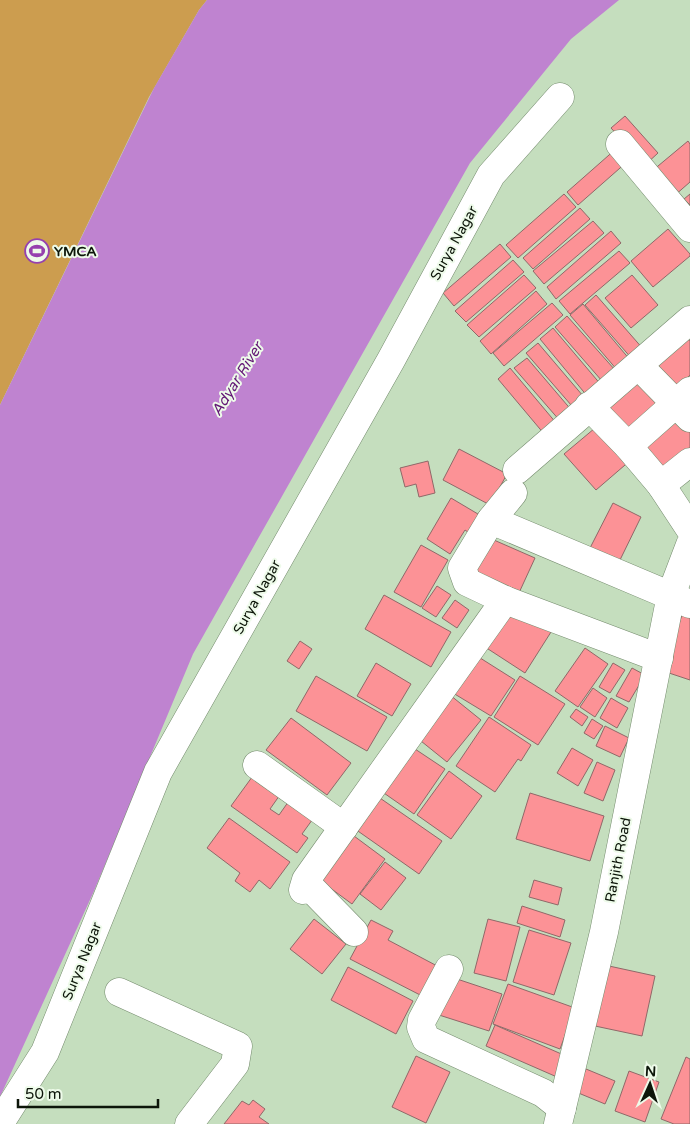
<svg xmlns="http://www.w3.org/2000/svg" width="690" height="1124" viewBox="0 0 690 1124" font-family="'Varela Round',sans-serif">
  <style>
    .green { fill: #cc9d4f }
    .water { fill: #bf83d0 }
    .building { fill: #fc9296; stroke: #906868 }
    .lines { fill: none; stroke-linecap: round; stroke-linejoin: round }
    .minor-casing { stroke: #748b6d; stroke-width: 29 }
    .minor { stroke: #fff; stroke-width: 28 }
    .labels { text-anchor: middle; dominant-baseline: central; stroke-width: 4; stroke-linejoin: round; paint-order: stroke }
    .street-label { font-size: 14px; fill: #0d160a; stroke: #eefbea }
    .poi-label { font-size: 14px; font-weight: bold; fill: #0d160a; stroke: #eefbea; text-anchor: start }
    .water-label { font-size: 15px; font-style: italic; fill: #621775; stroke: #eefbea }
  </style>
  <rect width="100%" height="100%" fill="#c5debe"/>
  <path class="green" d="M 0,0 L 207,0 L 199,10 L 149,97 L 0,405 Z"/>
  <path class="water" d="M 207,0 L 619,0 L 571,39 L 470,163 L 193,654 L 94,891 L 0,1097 L 0,405 L 154,88 L 199,10 Z"/>
  <g class="building">
    <path d="M 625,116 L 658,153 L 645,165 L 611,128 Z"/>
    <path d="M 688,141 L 690,144 L 690,182 L 674,196 L 652,171 Z"/>
    <path d="M 617,148 L 628,161 L 578,205 L 567,192 Z"/>
    <path d="M 564,194 L 576,207 L 518,258 L 506,245 Z"/>
    <path d="M 690,194 L 690,205 L 684,199 Z"/>
    <path d="M 580,208 L 590,219 L 533,269 L 523,258 Z"/>
    <path d="M 593,221 L 604,233 L 544,284 L 533,271 Z"/>
    <path d="M 668,229 L 690,254 L 690,256 L 653,287 L 631,261 Z"/>
    <path d="M 611,231 L 621,243 L 556,299 L 547,287 Z"/>
    <path d="M 500,244 L 511,257 L 454,306 L 443,293 Z"/>
    <path d="M 619,251 L 630,263 L 570,314 L 559,301 Z"/>
    <path d="M 513,260 L 524,272 L 466,322 L 455,311 Z"/>
    <path d="M 524,275 L 536,288 L 479,337 L 467,325 Z"/>
    <path d="M 632,275 L 658,305 L 631,328 L 605,298 Z"/>
    <path d="M 536,291 L 547,304 L 491,354 L 480,341 Z"/>
    <path d="M 596,295 L 644,350 L 633,360 L 585,305 Z"/>
    <path d="M 552,303 L 563,315 L 504,366 L 493,353 Z"/>
    <path d="M 583,304 L 631,361 L 618,371 L 570,315 Z"/>
    <path d="M 567,316 L 615,370 L 602,381 L 555,327 Z"/>
    <path d="M 553,328 L 602,386 L 588,397 L 540,339 Z"/>
    <path d="M 686,335 L 690,341 L 690,375 L 677,389 L 653,365 Z"/>
    <path d="M 538,343 L 589,403 L 578,413 L 526,353 Z"/>
    <path d="M 527,358 L 573,412 L 561,422 L 514,368 Z"/>
    <path d="M 510,368 L 557,424 L 545,435 L 498,379 Z"/>
    <path d="M 639,381 L 665,409 L 631,439 L 605,410 Z"/>
    <path d="M 673,411 L 690,429 L 690,450 L 666,473 L 638,443 Z"/>
    <path d="M 601,423 L 632,459 L 596,490 L 564,454 Z"/>
    <path d="M 459,449 L 507,474 L 490,505 L 443,480 Z"/>
    <path d="M 428,461 L 435,493 L 419,497 L 416,484 L 405,487 L 400,468 Z"/>
    <path d="M 451,498 L 483,517 L 472,535 L 465,530 L 450,554 L 427,539 Z"/>
    <path d="M 613,503 L 641,517 L 619,562 L 590,548 Z"/>
    <path d="M 487,537 L 535,558 L 518,595 L 470,574 Z"/>
    <path d="M 421,545 L 448,560 L 421,607 L 394,592 Z"/>
    <path d="M 437,586 L 451,595 L 436,617 L 422,608 Z"/>
    <path d="M 384,595 L 451,632 L 431,667 L 365,629 Z"/>
    <path d="M 455,600 L 469,610 L 457,628 L 442,618 Z"/>
    <path d="M 511,607 L 551,632 L 525,673 L 485,647 Z"/>
    <path d="M 683,612 L 690,615 L 690,680 L 663,671 Z"/>
    <path d="M 300,641 L 312,649 L 299,669 L 287,661 Z"/>
    <path d="M 585,648 L 608,664 L 578,707 L 555,691 Z"/>
    <path d="M 477,656 L 515,680 L 491,716 L 453,693 Z"/>
    <path d="M 376,663 L 411,684 L 392,716 L 357,696 Z"/>
    <path d="M 613,663 L 625,670 L 610,693 L 599,687 Z"/>
    <path d="M 632,668 L 645,675 L 629,702 L 616,696 Z"/>
    <path d="M 316,676 L 387,717 L 367,751 L 296,711 Z"/>
    <path d="M 520,676 L 565,704 L 538,745 L 494,717 Z"/>
    <path d="M 593,688 L 607,698 L 595,717 L 580,707 Z"/>
    <path d="M 450,695 L 481,720 L 447,762 L 416,737 Z"/>
    <path d="M 611,698 L 628,708 L 617,728 L 600,718 Z"/>
    <path d="M 576,709 L 588,717 L 582,726 L 570,717 Z"/>
    <path d="M 489,717 L 531,745 L 521,761 L 518,759 L 495,792 L 456,766 Z"/>
    <path d="M 291,718 L 351,763 L 327,795 L 266,750 Z"/>
    <path d="M 592,719 L 603,726 L 594,739 L 584,733 Z"/>
    <path d="M 605,726 L 629,738 L 620,757 L 596,746 Z"/>
    <path d="M 412,747 L 445,769 L 414,814 L 381,791 Z"/>
    <path d="M 572,748 L 593,760 L 578,786 L 557,773 Z"/>
    <path d="M 597,762 L 615,770 L 603,801 L 584,793 Z"/>
    <path d="M 449,771 L 482,796 L 451,839 L 417,815 Z"/>
    <path d="M 255,773 L 282,792 L 270,809 L 279,815 L 291,798 L 315,816 L 302,834 L 308,838 L 297,853 L 231,806 Z"/>
    <path d="M 530,793 L 604,816 L 590,861 L 516,839 Z"/>
    <path d="M 377,796 L 442,841 L 419,874 L 355,829 Z"/>
    <path d="M 229,818 L 290,862 L 270,889 L 259,880 L 250,892 L 235,881 L 240,873 L 207,848 Z"/>
    <path d="M 354,836 L 385,859 L 352,904 L 314,876 L 343,838 L 349,843 Z"/>
    <path d="M 385,862 L 406,878 L 381,910 L 360,894 Z"/>
    <path d="M 534,880 L 562,888 L 558,905 L 529,897 Z"/>
    <path d="M 522,906 L 565,920 L 560,937 L 517,923 Z"/>
    <path d="M 314,919 L 346,944 L 322,974 L 290,949 Z"/>
    <path d="M 488,919 L 520,927 L 506,981 L 474,973 Z"/>
    <path d="M 371,920 L 393,931 L 388,940 L 441,968 L 426,998 L 350,959 Z"/>
    <path d="M 529,930 L 571,943 L 554,995 L 513,982 Z"/>
    <path d="M 609,966 L 655,976 L 642,1036 L 595,1026 Z"/>
    <path d="M 348,967 L 413,1001 L 396,1034 L 331,1000 Z"/>
    <path d="M 451,977 L 502,994 L 489,1031 L 439,1015 Z"/>
    <path d="M 508,984 L 575,1008 L 560,1049 L 493,1024 Z"/>
    <path d="M 495,1025 L 566,1056 L 557,1077 L 486,1046 Z"/>
    <path d="M 416,1056 L 450,1072 L 426,1123 L 392,1107 Z"/>
    <path d="M 686,1057 L 690,1059 L 690,1124 L 674,1124 L 661,1119 Z"/>
    <path d="M 586,1069 L 615,1081 L 605,1104 L 576,1092 Z"/>
    <path d="M 629,1071 L 659,1082 L 645,1122 L 615,1111 Z"/>
    <path d="M 253,1100 L 265,1109 L 259,1117 L 269,1124 L 224,1124 L 242,1101 L 249,1105 Z"/>
  </g>
  <g class="lines">
    <g class="minor-casing">
      <g id="minor">
        <path d="M 620,144 L 690,228"/>
        <path d="M 639,366 L 690,418"/>
        <path d="M 589,406 L 628,446 L 661,485 L 690,529"/>
        <path d="M 628,446 L 690,391"/>
        <path d="M 517,470 L 690,320"/>
        <path d="M 661,485 L 690,462"/>
        <path d="M 491,520 L 513,493"/>
        <path d="M 659,658 L 505,600 L 467,582 L 462,568 L 491,520 L 690,604"/>
        <path d="M 257,765 L 344,827"/>
        <path d="M 354,932 L 309,886 L 303,890 L 306,880 L 505,600"/>
        <path d="M 449,969 L 422,1020 L 421,1027 L 426,1039 L 543,1093 L 562,1108"/>
        <path d="M 119,992 L 238,1046 L 235,1064 L 189,1124"/>
        <path d="M 0,1123 L 45,1052 L 158,772 L 391,360 L 491,175 L 560,97"/>
        <path d="M 558,1124 L 604,932 L 671,595 L 690,545"/>
      </g>
    </g>
    <use href="#minor" class="minor"/>
  </g>
  <defs>
    <g id="stadium-ring" transform="scale(1.25)"><circle r="9.5" fill="#eefbea" stroke="#9640ae" stroke-width="1.5"/><path d="M0-5a6.5 5 0 1 0 0 10a6.5 5 0 1 0 0-10ZM-3.5-1.8h7v3.6h-7Z" fill="#9640ae"/></g>
  </defs>
  <g fill-rule="evenodd">
    <use href="#stadium-ring" x="37" y="251"/>
  </g>
  <g class="labels">
    <g class="street-label">
      <text transform="translate(454 243) rotate(-61)">Surya Nagar</text>
      <text transform="translate(257 597) rotate(-61)">Surya Nagar</text>
      <text transform="translate(618 860) rotate(-79)">Ranjith Road</text>
      <text transform="translate(82 961) rotate(-68)">Surya Nagar</text>
    </g>
    <g class="poi-label">
      <text x="54" y="251">YMCA</text>
    </g>
    <g class="water-label">
      <text transform="translate(237 379) rotate(-58)">Adyar River</text>
    </g>
  </g>
  <g transform="translate(650 1084) rotate(3)" stroke="#eefbea" stroke-width="4" paint-order="stroke">
  <path d="M0-4L9 19L0 12L-9 19Z" fill="#0d160a"/>
  <text y="-8" font-size="14" font-weight="bold" text-anchor="middle" fill="#0d160a">N</text>
  </g>
  <path d="M18 1099v8h140v-8" fill="none" stroke="#0d160a" stroke-width="2.5"/>
  <text x="25" y="1099" font-size="15" fill="#0d160a" stroke="#eefbea" stroke-width="4" paint-order="stroke">50 m</text>
</svg>
